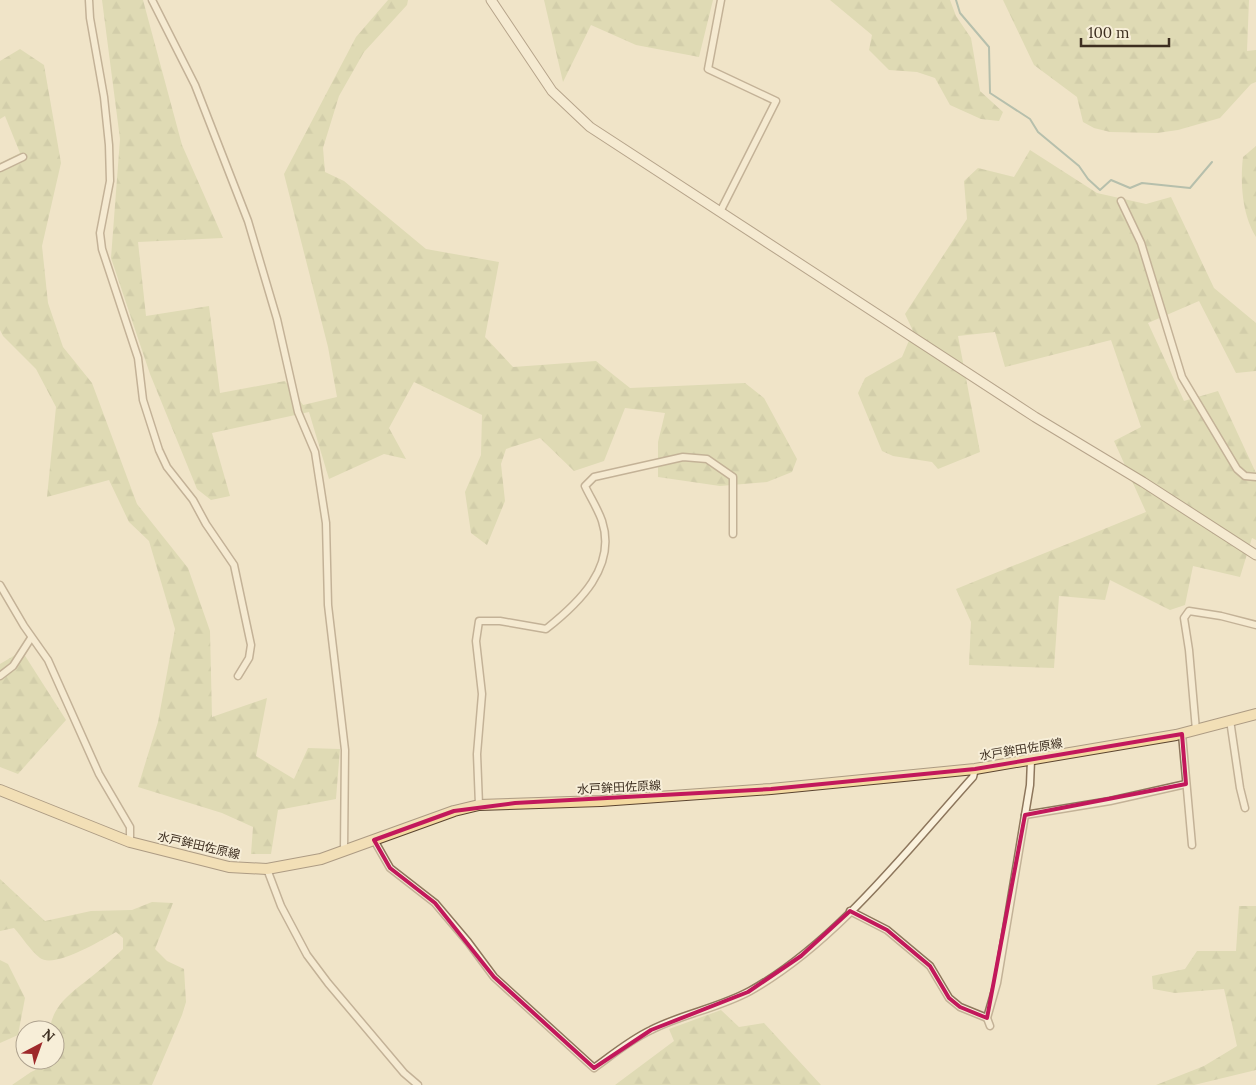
<svg xmlns="http://www.w3.org/2000/svg" width="1256" height="1085" viewBox="0 0 1256 1085" font-family="Lora,'Noto Sans JP',serif">
  <style>
    .forest { fill: url(#forest-firs) }
    .lines { fill: none; stroke-linecap: round; stroke-linejoin: round }
    .stream { stroke: #6f938a; stroke-width: 2 }
    .street-casing { stroke: #8d765c; stroke-width: 9 }
    .secondary-casing { stroke: #6f573f; stroke-width: 11 }
    .primary-casing { stroke: #5b4430; stroke-width: 12 }
    .street { stroke: #faf1dc; stroke-width: 6 }
    .secondary { stroke: #faf1dc; stroke-width: 9 }
    .primary { stroke: #f3d9a0; stroke-width: 10 }
    .marked { fill: none; stroke: #c2185b; stroke-width: 4; stroke-linejoin: round }
    .labels { text-anchor: middle; dominant-baseline: central; stroke-width: 4; stroke-linejoin: round; paint-order: stroke }
    .street-label { font-size: 12px; fill: #3d2e20; stroke: #f7eed8 }
  </style>
  <defs>
    <pattern id="forest-firs" width="22" height="20" patternUnits="userSpaceOnUse" patternTransform="scale(1.25)"><rect width="22" height="20" fill="#c9cf9b"/><path d="M5 1l3.5 6h-7zM16 11l3.5 6h-7z" fill="#aeb285"/></pattern>
  </defs>
  <rect width="100%" height="100%" fill="#f0e4c8"/>
  <g class="forest">
    <path d="M 102,0 L 143,0 L 182,145 L 223,238 L 138,242 L 146,316 L 209,306 L 220,393 L 285,381 L 303,405 L 337,397 L 328,347 L 284,174 L 356,37 L 388,0 L 408,0 L 407,5 L 364,52 L 339,96 L 323,148 L 325,172 L 344,181 L 426,249 L 499,262 L 485,337 L 513,367 L 596,361 L 630,388 L 745,383 L 764,398 L 797,459 L 792,472 L 767,482 L 720,486 L 658,477 L 658,442 L 665,413 L 625,408 L 604,461 L 574,471 L 540,438 L 506,449 L 501,464 L 505,501 L 487,545 L 471,533 L 465,492 L 481,455 L 482,415 L 414,382 L 389,428 L 406,459 L 384,454 L 329,479 L 309,412 L 212,433 L 230,496 L 211,500 L 197,489 L 150,374 L 111,258 L 120,139 Z"/>
    <path d="M 544,0 L 713,0 L 699,57 L 636,45 L 591,25 L 563,82 Z"/>
    <path d="M 830,0 L 950,0 L 956,16 L 971,38 L 980,91 L 1003,112 L 999,121 L 981,119 L 950,105 L 935,78 L 917,72 L 889,70 L 869,50 L 872,35 Z"/>
    <path d="M 1003,0 L 1249,0 L 1247,51 L 1256,50 L 1256,82 L 1251,84 L 1220,118 L 1178,130 L 1157,133 L 1110,132 L 1094,128 L 1083,122 L 1077,97 L 1034,65 Z"/>
    <path d="M 20,49 L 44,65 L 61,163 L 42,246 L 48,303 L 63,347 L 92,383 L 137,504 L 188,568 L 210,631 L 212,717 L 267,698 L 256,756 L 294,779 L 308,748 L 340,749 L 336,799 L 278,810 L 271,854 L 251,854 L 253,827 L 222,813 L 138,787 L 158,722 L 175,629 L 149,541 L 129,522 L 109,480 L 47,497 L 56,407 L 36,369 L 3,336 L 0,330 L 0,163 L 20,153 L 5,116 L 0,119 L 0,61 Z"/>
    <path d="M 1256,146 L 1256,237 C 1242,215 1240,182 1243,157 Z"/>
    <path d="M 1030,150 L 1097,193 L 1146,204 L 1171,197 L 1214,288 L 1256,323 L 1256,371 L 1236,373 L 1199,301 L 1148,323 L 1184,401 L 1218,391 L 1256,473 L 1256,540 L 1252,538 L 1240,577 L 1193,566 L 1185,605 L 1170,610 L 1110,580 L 1105,600 L 1059,596 L 1054,668 L 969,665 L 971,622 L 956,589 L 1146,512 L 1114,441 L 1141,427 L 1111,340 L 1005,367 L 995,332 L 958,336 L 980,452 L 938,469 L 932,462 L 893,456 L 882,451 L 858,393 L 865,378 L 902,357 L 913,331 L 905,314 L 967,219 L 964,181 L 978,168 L 1014,177 Z"/>
    <path d="M 22,651 L 66,720 L 18,774 L 0,767 L 0,664 Z"/>
    <path d="M 0,879 L 45,921 L 91,911 L 132,910 L 152,902 L 173,903 L 155,949 L 167,961 L 184,969 L 186,1002 L 182,1015 L 152,1085 L 12,1085 L 31,1072 L 44,1066 L 45,1060 L 55,1060 L 55,1030 L 50,1030 C 52,1003 77,989 96,973 C 105,966 114,957 123,949 L 123,938 L 116,932 C 102,940 54,969 40,958 C 30,950 22,937 14,928 L 0,931 Z"/>
    <path d="M 1239,906 L 1256,906 L 1256,1070 L 1194,1085 L 1156,1085 L 1204,1066 L 1237,1046 L 1224,989 L 1175,993 L 1153,989 L 1152,976 L 1185,969 L 1197,951 L 1236,951 Z"/>
    <path d="M 0,960 L 8,964 L 25,998 L 18,1035 L 0,1043 Z"/>
    <path d="M 721,1010 L 739,1027 L 764,1023 L 821,1085 L 615,1085 L 674,1041 L 669,1029 Z"/>
  </g>
  <g class="lines">
    <path class="stream" d="M 956,0 L 960,13 L 989,47 L 990,93 L 1030,119 L 1038,132 L 1079,166 L 1088,179 L 1100,190 L 1111,180 L 1130,188 L 1142,183 L 1190,188 L 1212,162"/>
    <g class="street-casing">
      <g id="street">
        <path d="M 89,0 L 90,18 L 104,97 L 109,145 L 110,181 L 100,233 L 102,249 L 138,358 L 143,400 L 159,450 L 167,467 L 193,500 L 206,524 L 234,565 L 251,645 L 249,658 L 238,676"/>
        <path d="M 152,0 L 195,85 L 248,221 L 277,319 L 298,412 L 315,452 L 326,523 L 328,605 L 345,750 L 344,851"/>
        <path d="M 0,168 L 23,157"/>
        <path d="M 1121,201 L 1141,243 L 1182,377 L 1237,469 L 1245,476 L 1256,477"/>
        <path d="M 720,212 L 776,101 L 708,69 L 721,0"/>
        <path d="M 0,585 L 24,626 L 48,660 L 99,774 L 130,827 L 130,842"/>
        <path d="M 0,676 L 13,666 L 31,638"/>
        <path d="M 1230,720 L 1240,788 L 1245,808"/>
        <path d="M 1196,730 L 1189,650 L 1184,618 L 1189,611 L 1221,616 L 1256,625"/>
        <path d="M 1182,734 L 1192,845"/>
        <path d="M 479,805 L 477,754 L 482,694 L 476,641 L 479,621 L 500,621 L 546,629 C 579,603 617,567 602,521 C 598,509 590,497 585,486 L 594,477 L 683,457 L 707,459 L 733,477 L 733,534"/>
        <path d="M 1025,815 L 1110,801 L 1186,784"/>
        <path d="M 374,840 L 390,868 L 435,903 L 468,942 L 494,977 L 594,1068 C 612,1055 630,1040 651,1030 C 682,1014 719,1008 750,991 C 836,943 908,849 973,777 L 975,769"/>
        <path d="M 267,869 L 281,906 L 307,955 L 328,983 L 404,1073 L 418,1085"/>
        <path d="M 850,911 L 887,930 L 930,966 L 949,998 L 960,1007 L 987,1018"/>
        <path d="M 990,1026 L 987,1018 L 997,983 L 1030,785 L 1031,760"/>
      </g>
    </g>
    <g class="secondary-casing">
      <path id="secondary" d="M 491,0 L 552,91 L 590,127 L 1035,417 L 1143,482 L 1256,555"/>
    </g>
    <g class="primary-casing">
      <path id="primary" d="M 0,790 L 130,842 L 229,867 L 267,869 L 321,859 L 454,811 L 479,805 L 601,801 L 771,789 L 975,769 L 1176,735 L 1256,714"/>
    </g>
    <use href="#street" class="street"/>
    <use href="#secondary" class="secondary"/>
    <use href="#primary" class="primary"/>
  </g>
  <path d="M0 0H1256V1085H0ZM 1182,734 L 1186,784 L 1025,815 L 987,1018 L 960,1007 L 949,998 L 930,966 L 887,930 L 850,911 L 801,956 L 748,992 L 651,1030 L 594,1068 L 494,977 L 435,903 L 390,868 L 374,840 L 454,811 L 515,803 L 771,789 L 975,769 Z" fill="#f0e4c8" fill-opacity=".55" fill-rule="evenodd"/>
  <path class="marked" d="M 1182,734 L 1186,784 L 1025,815 L 987,1018 L 960,1007 L 949,998 L 930,966 L 887,930 L 850,911 L 801,956 L 748,992 L 651,1030 L 594,1068 L 494,977 L 435,903 L 390,868 L 374,840 L 454,811 L 515,803 L 771,789 L 975,769 Z"/>
  <g class="labels">
    <g class="street-label">
      <text transform="translate(1021 749) rotate(-9)">水戸鉾田佐原線</text>
      <text transform="translate(619 787) rotate(-3)">水戸鉾田佐原線</text>
      <text transform="translate(199 845) rotate(13)">水戸鉾田佐原線</text>
    </g>
  </g>
  <g transform="translate(40 1045) rotate(41)"><circle r="24" fill="#f7eed8" stroke="#ada18e"/>
  <path d="M0-4L9 19L0 12L-9 19Z" fill="#9e2a2b"/>
  <text y="-8" font-size="14" font-weight="bold" text-anchor="middle" fill="#3d2e20">N</text>
  </g>
  <path d="M1081 38v8h88v-8" fill="none" stroke="#3d2e20" stroke-width="2.5"/>
  <text x="1088" y="38" font-size="15" fill="#3d2e20" stroke="#f7eed8" stroke-width="4" paint-order="stroke">100 m</text>
</svg>
